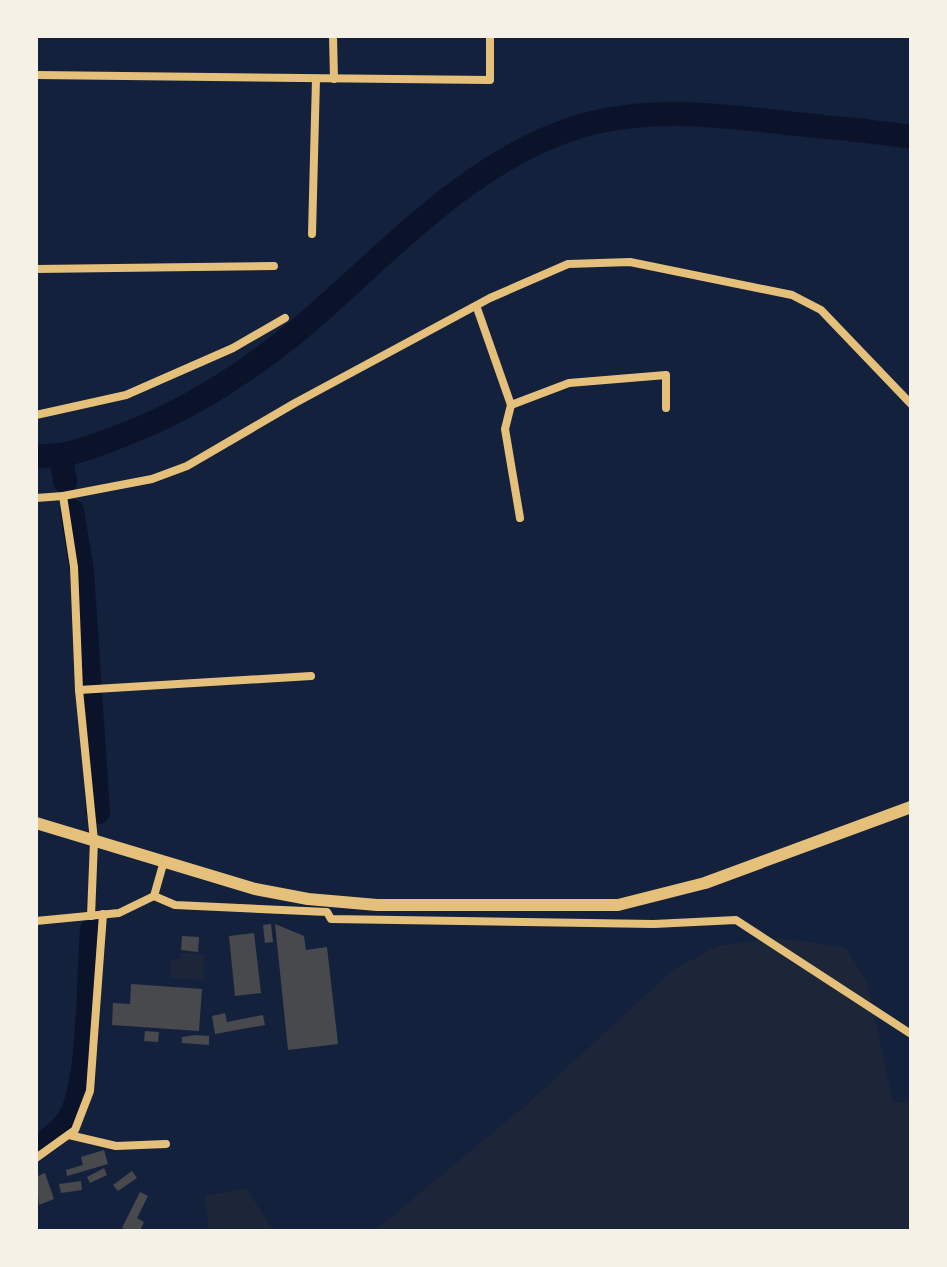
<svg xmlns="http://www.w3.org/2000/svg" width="947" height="1267" viewBox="0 0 947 1267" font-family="Arial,sans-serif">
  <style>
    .green { fill: #1d2539 }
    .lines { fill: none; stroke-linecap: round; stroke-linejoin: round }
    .river { stroke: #0b132b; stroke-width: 24 }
    .building { fill: #48494c }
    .minor { stroke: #e5c07b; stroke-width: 8 }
    .primary { stroke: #e5c07b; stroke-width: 12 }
  </style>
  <rect width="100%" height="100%" fill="#14213d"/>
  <g class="green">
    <path d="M 776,938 L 845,947 L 867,981 L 893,1102 L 911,1103 L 911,1231 L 374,1231 L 525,1106 L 672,971 L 717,946 Z"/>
    <path d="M 181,953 L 205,954 L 204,980 L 170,978 L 171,959 L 180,959 Z"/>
    <path d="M 246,1188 L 274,1231 L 209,1231 L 205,1196 Z"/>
  </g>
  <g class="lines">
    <g class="river">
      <path d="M 36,456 C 68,458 93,446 123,435 C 189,410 248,372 303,326 C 388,254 470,159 581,126 C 652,105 725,116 797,124 C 835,128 873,131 911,137"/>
      <path d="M 61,458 L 65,482"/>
      <path d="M 72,511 L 82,571 L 98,812"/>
      <path d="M 44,1143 C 56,1134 67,1125 73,1111 C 90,1068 88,978 92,929"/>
    </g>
  </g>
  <g class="building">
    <path d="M 271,924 L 273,942 L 265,943 L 263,925 Z"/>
    <path d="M 275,924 L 304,936 L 306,950 L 327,947 L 338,1044 L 288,1050 Z"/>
    <path d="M 254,933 L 261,993 L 235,996 L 229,936 Z"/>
    <path d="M 182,936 L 199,937 L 198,952 L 181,950 Z"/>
    <path d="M 131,984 L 202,989 L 199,1031 L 112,1025 L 113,1003 L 130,1004 Z"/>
    <path d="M 225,1013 L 227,1022 L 263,1015 L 265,1025 L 215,1034 L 212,1016 Z"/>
    <path d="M 145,1031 L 159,1032 L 158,1042 L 144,1041 Z"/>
    <path d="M 195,1035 L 209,1036 L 209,1045 L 182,1043 L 182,1037 Z"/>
    <path d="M 104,1150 L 108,1164 L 67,1176 L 66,1170 L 83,1165 L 81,1157 Z"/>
    <path d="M 104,1168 L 107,1175 L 90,1183 L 87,1177 Z"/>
    <path d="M 132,1171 L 137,1178 L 118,1191 L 113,1185 Z"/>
    <path d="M 45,1173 L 54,1199 L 39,1205 L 36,1177 Z"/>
    <path d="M 81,1181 L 82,1190 L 61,1193 L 59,1184 Z"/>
    <path d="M 140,1192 L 148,1196 L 137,1218 L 144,1222 L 140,1231 L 129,1231 L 122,1228 Z"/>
  </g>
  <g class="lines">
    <g class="minor">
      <path d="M 333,36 L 334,79"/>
      <path d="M 36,75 L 490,80 L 490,36"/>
      <path d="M 312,234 L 316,79"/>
      <path d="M 36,269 L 274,266"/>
      <path d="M 477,308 L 511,405 L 505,429 L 520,518"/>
      <path d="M 511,405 L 569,383 L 666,375 L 666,408"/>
      <path d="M 36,415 L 126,395 L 233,348 L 285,318"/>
      <path d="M 63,496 L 74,567 L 79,690"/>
      <path d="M 36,498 L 63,496 L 152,479 L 187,466 L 295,403 L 490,298 L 568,264 L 630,262 L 792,295 L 821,310 L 911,404"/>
      <path d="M 154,896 L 175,905 L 327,912 L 331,919 L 654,924 L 736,920 L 911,1034"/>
      <path d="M 91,916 L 94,841 L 79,690 L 311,676"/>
      <path d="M 36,921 L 119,913 L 154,896 L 164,861"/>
      <path d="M 69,1135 L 116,1146 L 166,1144"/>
      <path d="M 36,1158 L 75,1130 L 90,1091 L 103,914"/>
    </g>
    <path class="primary" d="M 36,823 L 255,889 L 308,899 L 377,905 L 618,905 L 705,883 L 911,807"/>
  </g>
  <rect width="947" height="1267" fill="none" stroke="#f6f1e7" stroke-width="76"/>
</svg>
